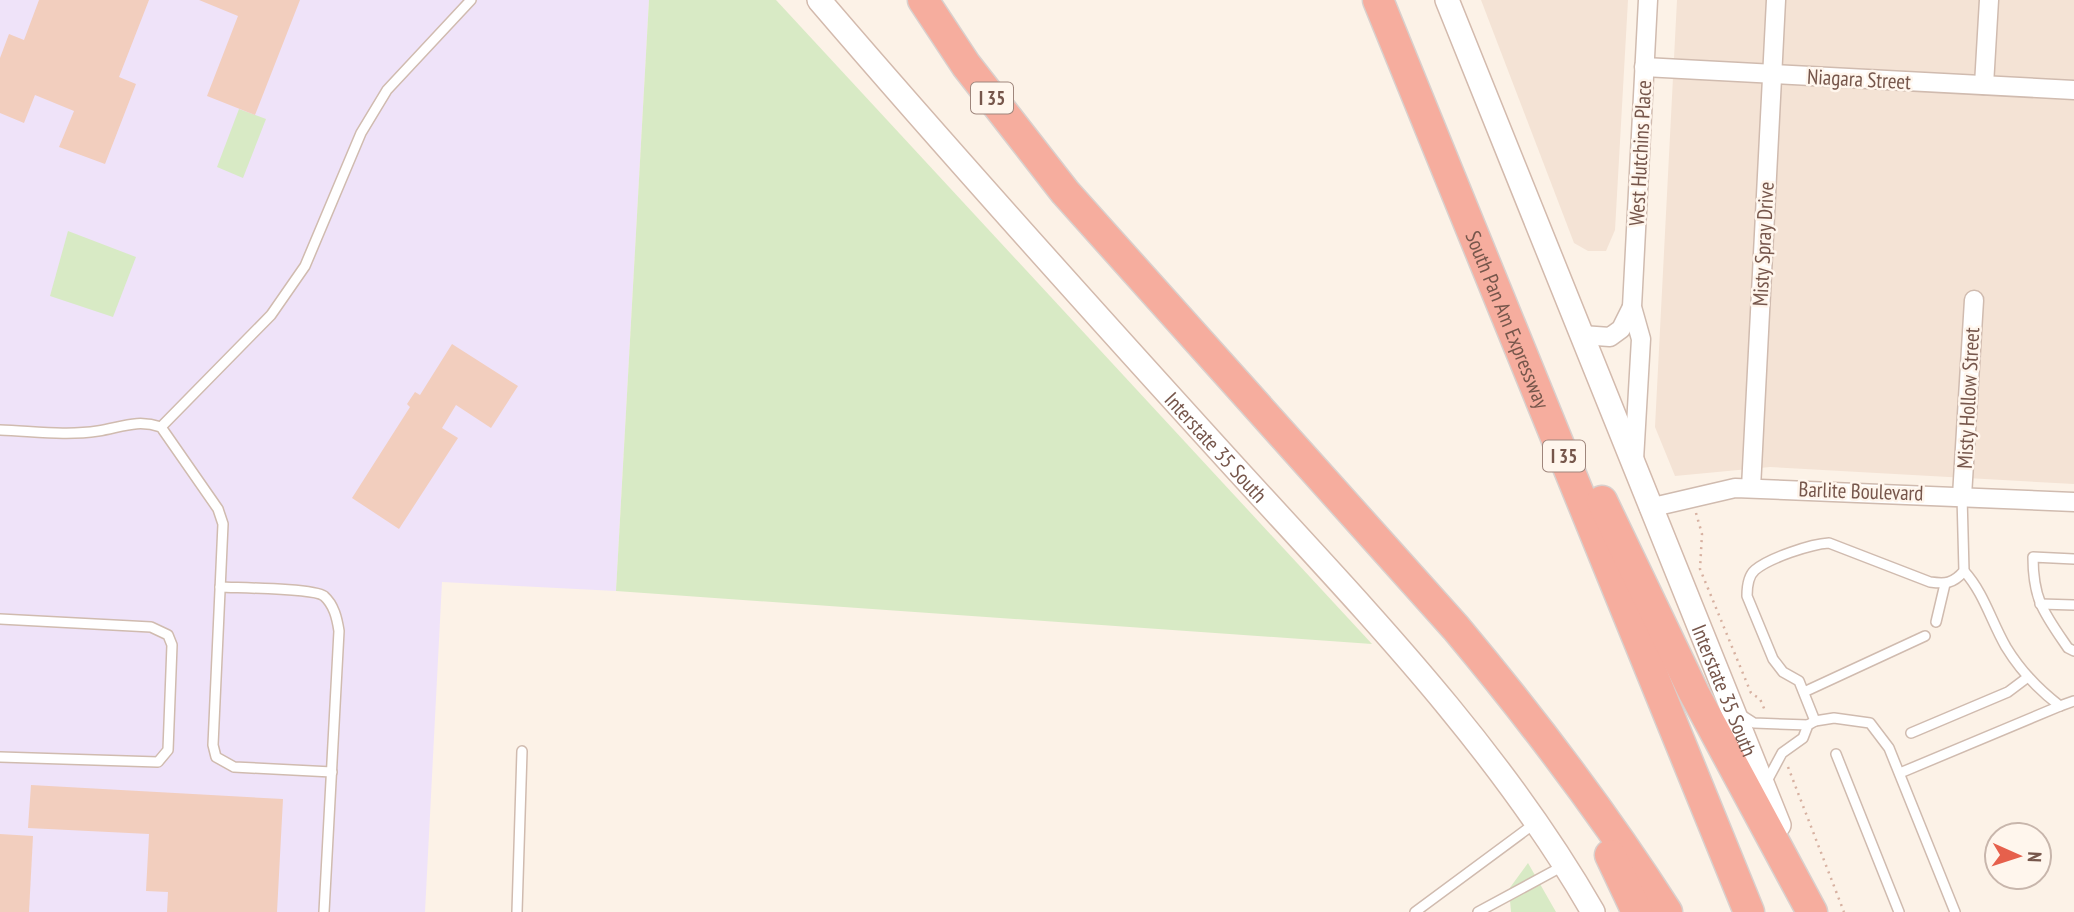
<svg xmlns="http://www.w3.org/2000/svg" width="2074" height="912" viewBox="0 0 2074 912" font-family="'PT Sans Narrow',sans-serif">
  <style>
    .residential { fill: #f4e3d5 }
    .education { fill: #efe3f9 }
    .green { fill: #d8eac5 }
    .building { fill: #f2cebe }
    .lines { fill: none; stroke-linecap: round; stroke-linejoin: round }
    .service-casing { stroke: #d0bbaf; stroke-width: 12 }
    .minor-casing { stroke: #d0bbaf; stroke-width: 21 }
    .secondary-casing { stroke: #d3baad; stroke-width: 26 }
    .motorway-casing { stroke: #d9d0cd; stroke-width: 33 }
    .path { stroke: #d7b1a1; stroke-width: 2.5; stroke-dasharray: 2 5; stroke-linecap: butt }
    .service { stroke: #fff; stroke-width: 9 }
    .minor { stroke: #fff; stroke-width: 18 }
    .secondary { stroke: #fff; stroke-width: 23 }
    .motorway { stroke: #f6ad9e; stroke-width: 30 }
    .labels { text-anchor: middle; dominant-baseline: central; stroke-width: 5; stroke-linejoin: round; paint-order: stroke }
    .shield { fill: #fff6ed; stroke: #9f867c; stroke-width: 2 }
    .shield-label { font-size: 19px; font-weight: bold; fill: #76564b }
    .street-label { font-size: 21px; fill: #76564b; stroke: #fff6ed }
  </style>
  <rect width="100%" height="100%" fill="#fcf2e7"/>
  <g class="residential">
    <path d="M 1481,0 L 1628,0 L 1615,230 L 1606,251 L 1588,251 L 1574,243 Z"/>
    <path d="M 1677,0 L 2074,0 L 2074,484 L 1770,467 L 1675,476 L 1655,427 Z"/>
  </g>
  <path class="education" d="M 0,0 L 649,0 L 616,591 L 442,582 L 425,912 L 0,912 Z"/>
  <g class="green">
    <path d="M 649,0 L 776,0 L 1372,644 L 616,591 Z"/>
    <path d="M 239,109 L 266,119 L 243,178 L 217,167 Z"/>
    <path d="M 68,231 L 136,257 L 113,317 L 50,296 Z"/>
    <path d="M 1528,863 L 1556,912 L 1511,912 L 1509,889 Z"/>
  </g>
  <g class="building">
    <path d="M 39,0 L 149,0 L 119,77 L 136,84 L 105,164 L 59,147 L 74,111 L 35,95 L 24,123 L 0,113 L 0,58 L 9,34 L 24,40 Z"/>
    <path d="M 199,0 L 300,0 L 255,115 L 207,96 L 238,16 Z"/>
    <path d="M 452,344 L 518,386 L 491,428 L 456,405 L 442,428 L 458,438 L 399,529 L 352,498 L 410,407 L 407,404 L 415,392 L 420,395 Z"/>
    <path d="M 31,785 L 283,799 L 277,912 L 167,912 L 168,892 L 146,891 L 149,834 L 28,828 Z"/>
    <path d="M 0,834 L 33,836 L 29,912 L 0,912 Z"/>
  </g>
  <g class="lines">
    <g class="service-casing">
      <g id="service">
        <path d="M 161,427 L 271,315 L 305,266 L 361,133 L 387,90 L 471,0"/>
        <path d="M 0,430 C 32,431 66,436 98,431 C 122,427 137,419 161,427 L 218,509 L 223,524 L 213,745 L 216,757 L 234,767 L 332,772"/>
        <path d="M 2074,559 L 2033,557 C 2033,600 2044,613 2068,648 L 2074,651"/>
        <path d="M 1964,571 C 1984,593 1991,621 2006,647 C 2020,670 2039,690 2060,706 L 2074,701"/>
        <path d="M 220,587 C 238,588 313,588 324,596 C 334,605 337,618 339,631 L 324,912"/>
        <path d="M 2040,604 L 2074,605"/>
        <path d="M 0,619 L 151,627 L 168,635 L 172,645 L 168,750 L 158,762 L 0,757"/>
        <path d="M 1936,622 L 1945,584"/>
        <path d="M 1804,692 L 1925,636"/>
        <path d="M 1740,714 L 1754,723 L 1808,725"/>
        <path d="M 1815,721 L 1834,718 L 1870,723 L 1889,748 L 1955,912"/>
        <path d="M 1911,733 L 2008,692 L 2028,677"/>
        <path d="M 1836,754 L 1899,912"/>
        <path d="M 1900,773 L 2060,706"/>
        <path d="M 1767,781 L 1782,753 L 1803,738 L 1808,725 L 1815,721 L 1799,681 L 1783,672 L 1773,659 L 1747,596 C 1747,588 1748,576 1755,570 C 1769,558 1811,544 1829,543 L 1930,582 C 1945,584 1953,584 1964,571 L 1962,496"/>
        <path d="M 517,912 L 522,751"/>
        <path d="M 1415,912 L 1534,824"/>
        <path d="M 1478,912 L 1563,866"/>
      </g>
    </g>
    <g class="minor-casing">
      <g id="minor">
        <path d="M 1644,67 L 2074,90"/>
        <path d="M 1984,85 L 1989,0"/>
        <path d="M 1582,335 L 1610,337 L 1621,329 L 1632,307"/>
        <path d="M 1634,460 L 1641,339 L 1632,307 L 1648,0"/>
        <path d="M 1751,488 L 1776,0"/>
        <path d="M 1962,496 L 1974,300"/>
        <path d="M 1649,508 L 1735,488 L 2074,502"/>
      </g>
    </g>
    <g class="secondary-casing">
      <g id="secondary">
        <path id="s1" d="M 819,0 C 956,160 1097,316 1239,472 C 1366,611 1499,748 1593,912"/>
        <path id="s2" d="M 1447,0 L 1779,825"/>
      </g>
    </g>
    <g class="motorway-casing">
      <g id="motorway">
        <path d="M 923,0 L 966,65 L 1065,192 L 1456,628 C 1532,719 1603,812 1667,912"/>
        <path id="s3" d="M 1378,0 L 1749,912"/>
        <path d="M 1602,501 L 1694,693 L 1812,912"/>
        <path d="M 1610,855 L 1637,912"/>
      </g>
    </g>
    <g class="path">
      <path d="M 1696,513 L 1702,534 L 1700,569 L 1751,693 L 1760,699 L 1766,713"/>
      <path d="M 1788,767 L 1844,912"/>
    </g>
    <use href="#service" class="service"/>
    <use href="#minor" class="minor"/>
    <use href="#secondary" class="secondary"/>
    <use href="#motorway" class="motorway"/>
  </g>
  <g class="labels">
    <g class="shield">
      <rect x="971" y="82.5" width="42" height="31" rx="5"/>
      <rect x="1543" y="440.5" width="42" height="31" rx="5"/>
    </g>
    <g class="shield-label">
      <text x="992" y="98">I 35</text>
      <text x="1564" y="456">I 35</text>
    </g>
    <g class="street-label">
      <text transform="translate(1859 79) rotate(3)">Niagara Street</text>
      <text transform="translate(1640 153) rotate(-87)">West Hutchins Place</text>
      <text transform="translate(1763 244) rotate(-87)">Misty Spray Drive</text>
      <text stroke="none"><textPath href="#s3" startOffset="345">South Pan Am Expressway</textPath></text>
      <text transform="translate(1968 398) rotate(-87)">Misty Hollow Street</text>
      <text stroke="none"><textPath href="#s1" startOffset="598">Interstate 35 South</textPath></text>
      <text transform="translate(1861 491) rotate(2)">Barlite Boulevard</text>
      <text stroke="none"><textPath href="#s2" startOffset="744">Interstate 35 South</textPath></text>
    </g>
  </g>
  <g transform="translate(2018 856) rotate(93)"><circle r="33" fill="#fff6ed" stroke="#c8b6ac" stroke-width="2"/>
  <path d="M0-5L12 26L0 18L-12 26Z" fill="#e6604c"/>
  <text y="-10" font-size="19" font-weight="bold" text-anchor="middle" fill="#76564b">N</text>
  </g>
</svg>
